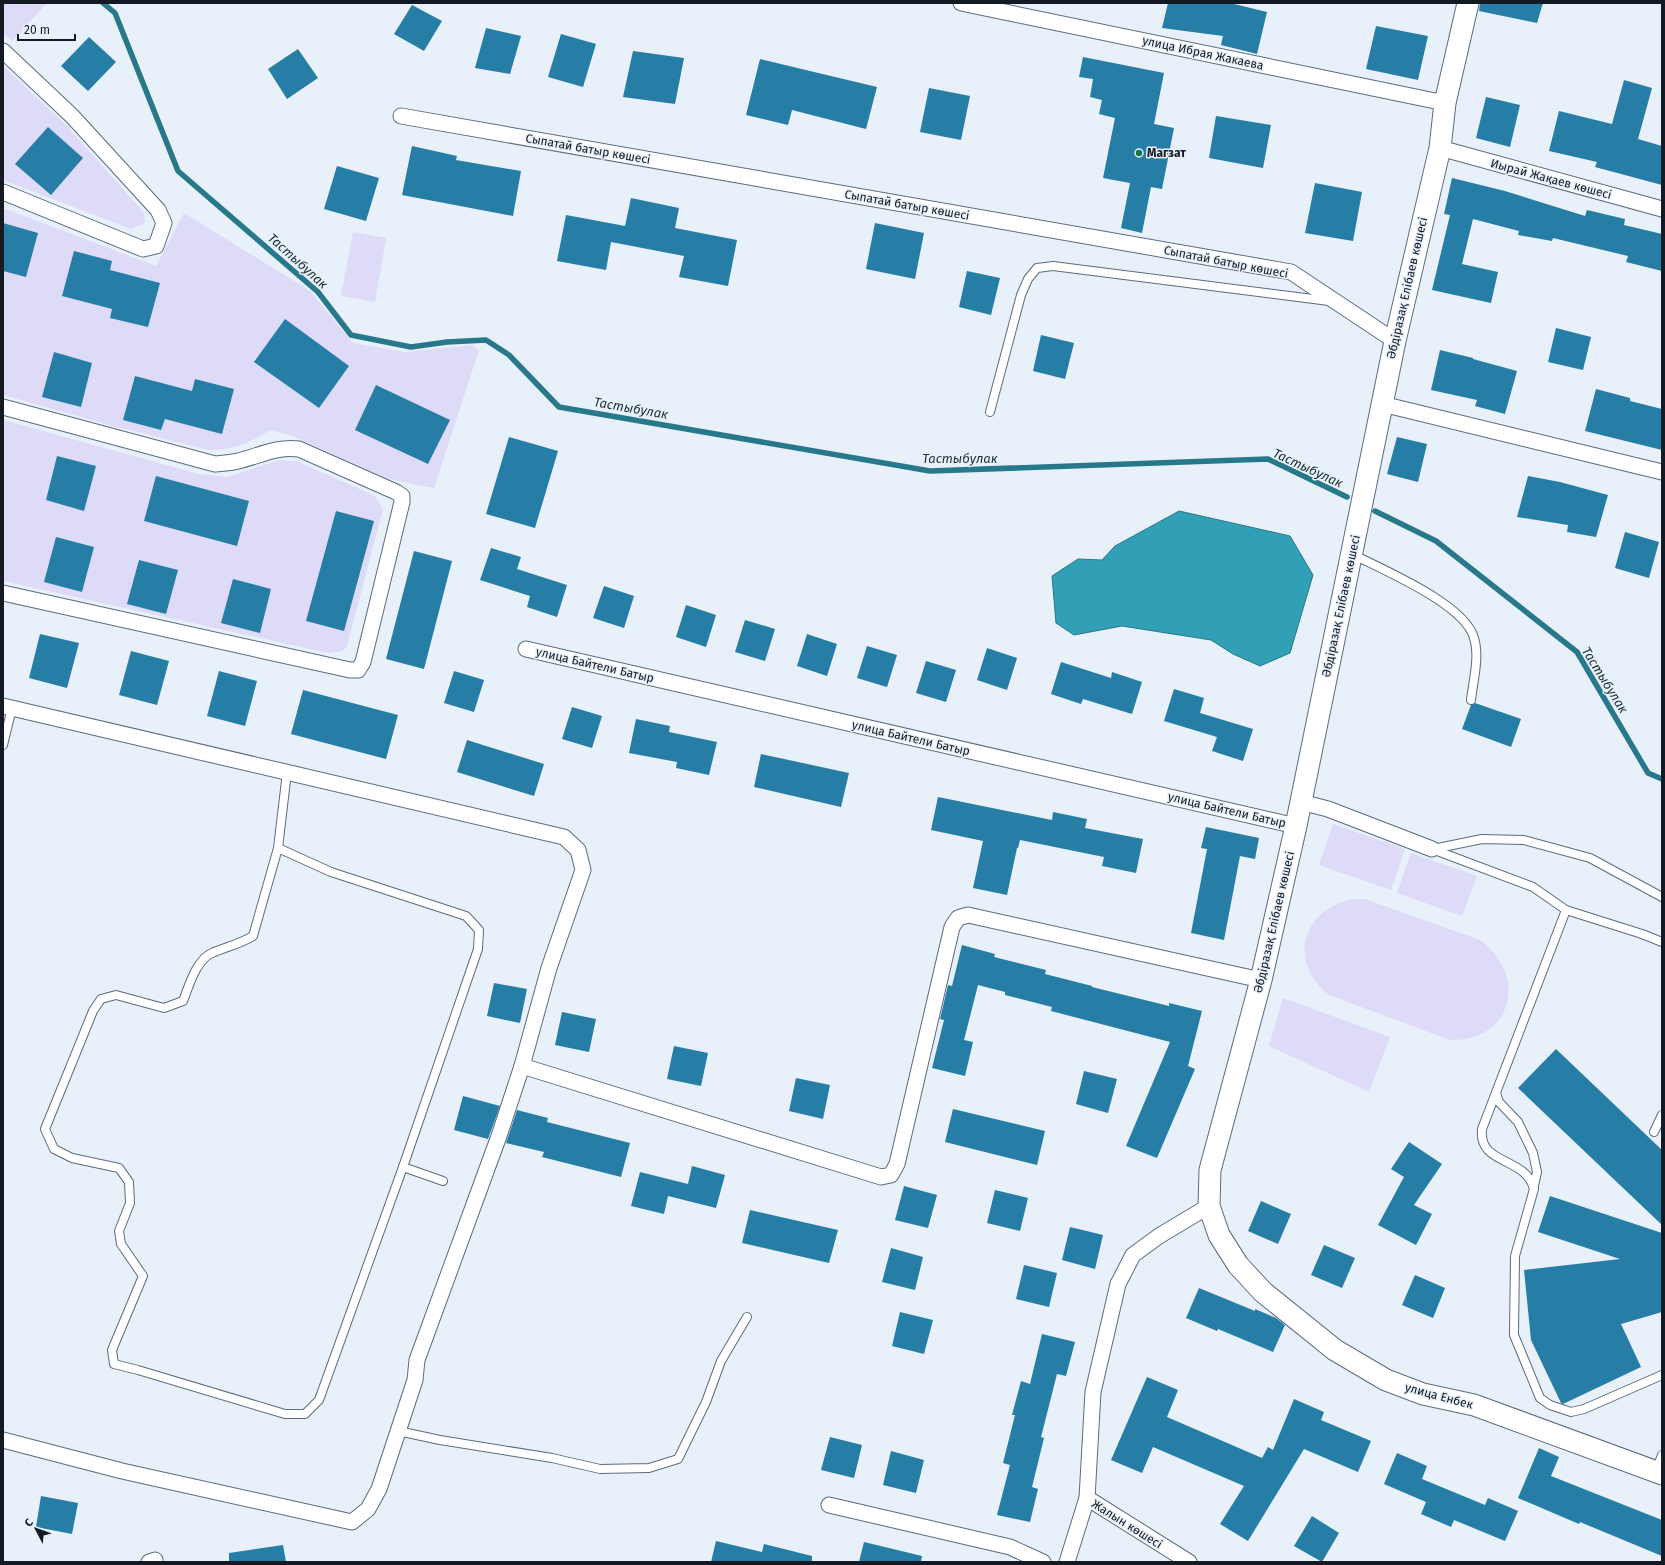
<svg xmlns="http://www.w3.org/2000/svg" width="1665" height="1565" viewBox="0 0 1665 1565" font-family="'Fira Sans',sans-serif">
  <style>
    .green { fill: #dedbf9 }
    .water { fill: #31a0b7; stroke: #28788b }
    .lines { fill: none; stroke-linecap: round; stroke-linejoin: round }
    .stream { stroke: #28788b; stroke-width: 5.5 }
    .building { fill: #267da6 }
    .lane-casing { stroke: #596c81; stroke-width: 10 }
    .street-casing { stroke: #596c81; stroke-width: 17 }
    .secondary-casing { stroke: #596c81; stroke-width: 23 }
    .lane { stroke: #fff; stroke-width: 8 }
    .street { stroke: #fff; stroke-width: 15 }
    .secondary { stroke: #fff; stroke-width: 21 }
    .poi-dot { fill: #137349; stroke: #e8f0fa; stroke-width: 1.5 }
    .labels { text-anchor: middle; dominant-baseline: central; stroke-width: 3; stroke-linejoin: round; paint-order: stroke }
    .street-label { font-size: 12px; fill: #131a23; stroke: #e8f0fa }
    .poi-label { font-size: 12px; font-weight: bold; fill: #131a23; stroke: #e8f0fa; text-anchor: start }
    .water-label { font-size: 13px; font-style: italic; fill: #193136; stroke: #e8f0fa }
  </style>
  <rect width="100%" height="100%" fill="#e8f0fa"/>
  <g class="green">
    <path d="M 3,3 L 47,3 L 12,41 L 3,32 Z"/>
    <path d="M 3,66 L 65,124 L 144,213 L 145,223 L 131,229 L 3,180 Z"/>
    <path d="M 3,208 L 156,266 L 184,213 L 310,291 L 353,343 L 405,352 L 472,345 L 479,350 L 434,488 L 387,479 L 293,436 L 270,430 C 252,442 231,451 209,450 L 109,425 L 3,395 Z"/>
    <path d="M 353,232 L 386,238 L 375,302 L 341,296 Z"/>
    <path d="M 3,420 L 199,474 L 227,477 L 280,460 L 299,462 L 375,496 L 383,509 L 347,646 L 342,651 L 328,653 L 3,581 Z"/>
    <path d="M 1333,824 L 1405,849 L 1391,890 L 1319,865 Z"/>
    <path d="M 1411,853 L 1477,876 L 1462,916 L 1397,893 Z"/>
    <path d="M 1353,899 L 1365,899 L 1480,940 C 1529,976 1512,1042 1450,1040 L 1329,995 C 1287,962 1302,909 1353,899 Z"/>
    <path d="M 1283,998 L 1390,1037 L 1369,1092 L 1269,1046 Z"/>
  </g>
  <path class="water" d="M 1179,511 L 1290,536 L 1313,575 L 1290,653 L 1260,666 L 1233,654 L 1211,640 L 1122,626 L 1074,635 L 1056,623 L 1052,576 L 1078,559 L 1102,560 L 1115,546 Z"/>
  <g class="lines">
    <g class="stream">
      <path d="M 103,3 L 115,13 L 178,171 L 318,292 L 351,335 L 411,347 L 447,342 L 486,340 L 509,355 L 559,407 L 930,471 L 1268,459 L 1347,497"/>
      <path d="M 1375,511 L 1436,541 L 1577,652 L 1648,773 L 1662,779"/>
    </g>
  </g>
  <g class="building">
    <path d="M 1168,3 L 1230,3 L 1267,12 L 1257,54 L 1221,45 L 1223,36 L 1162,28 Z"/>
    <path d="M 1480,3 L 1543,3 L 1537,23 L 1479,11 Z"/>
    <path d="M 412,5 L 442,21 L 424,51 L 394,34 Z"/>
    <path d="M 1376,26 L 1428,36 L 1418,80 L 1366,69 Z"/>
    <path d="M 486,28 L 521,36 L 510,74 L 475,68 Z"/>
    <path d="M 561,34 L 596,44 L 583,87 L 548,77 Z"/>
    <path d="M 89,37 L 116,62 L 88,91 L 61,66 Z"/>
    <path d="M 298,49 L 318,78 L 287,99 L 268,69 Z"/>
    <path d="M 633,51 L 684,58 L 675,104 L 623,97 Z"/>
    <path d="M 1083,57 L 1164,73 L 1154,124 L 1174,128 L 1162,189 L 1151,187 L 1142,233 L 1121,228 L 1130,183 L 1103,178 L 1115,118 L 1099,114 L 1102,100 L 1090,97 L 1093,79 L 1079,77 Z"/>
    <path d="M 760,59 L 877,87 L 866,129 L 792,110 L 788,125 L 746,115 Z"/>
    <path d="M 1624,80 L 1652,88 L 1638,139 L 1662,146 L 1662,185 L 1595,167 L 1597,162 L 1549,151 L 1559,111 L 1612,124 Z"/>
    <path d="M 929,88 L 970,96 L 961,140 L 920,132 Z"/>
    <path d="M 1486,97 L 1520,105 L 1510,147 L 1476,138 Z"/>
    <path d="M 1216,116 L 1271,125 L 1263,168 L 1209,158 Z"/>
    <path d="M 48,127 L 83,158 L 51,195 L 15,164 Z"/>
    <path d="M 412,146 L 457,156 L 456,160 L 521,171 L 513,216 L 402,195 Z"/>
    <path d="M 337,166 L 379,178 L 366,221 L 324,209 Z"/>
    <path d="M 1452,178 L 1505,191 L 1585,216 L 1587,210 L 1625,219 L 1624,225 L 1662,234 L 1662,271 L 1626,262 L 1628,256 L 1553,238 L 1552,241 L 1518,235 L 1519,231 L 1473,219 L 1462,264 L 1498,272 L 1491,303 L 1432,290 L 1450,215 L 1444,214 Z"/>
    <path d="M 1315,183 L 1362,192 L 1353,241 L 1305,233 Z"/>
    <path d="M 631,198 L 679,208 L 675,228 L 737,240 L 728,286 L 679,277 L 684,256 L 611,242 L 606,270 L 557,261 L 566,215 L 625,226 Z"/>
    <path d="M 3,223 L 38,233 L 26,277 L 3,271 Z"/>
    <path d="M 875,223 L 924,233 L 915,279 L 866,269 Z"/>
    <path d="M 74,251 L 112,261 L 110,270 L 160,283 L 148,327 L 110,318 L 112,309 L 62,296 Z"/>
    <path d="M 967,271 L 1000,278 L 991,315 L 959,307 Z"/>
    <path d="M 285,319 L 349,366 L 319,408 L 254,362 Z"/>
    <path d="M 1556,328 L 1591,337 L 1583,370 L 1548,362 Z"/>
    <path d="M 1041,335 L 1074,343 L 1065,379 L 1033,371 Z"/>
    <path d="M 1440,350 L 1473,358 L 1473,359 L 1517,371 L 1505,414 L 1475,406 L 1477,400 L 1431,390 Z"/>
    <path d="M 54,352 L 92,363 L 81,407 L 42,397 Z"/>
    <path d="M 135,376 L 192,391 L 195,379 L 234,389 L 222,434 L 165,419 L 161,430 L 123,420 Z"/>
    <path d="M 376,385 L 450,420 L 428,464 L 355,430 Z"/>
    <path d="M 1596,389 L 1630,398 L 1630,401 L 1662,409 L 1662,450 L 1585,431 Z"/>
    <path d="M 509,437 L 558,451 L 535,528 L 486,514 Z"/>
    <path d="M 1397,437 L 1427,444 L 1418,482 L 1387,474 Z"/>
    <path d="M 57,456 L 96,466 L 84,511 L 46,500 Z"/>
    <path d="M 156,476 L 249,501 L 237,546 L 144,521 Z"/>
    <path d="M 1528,476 L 1560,482 L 1608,495 L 1596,537 L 1567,532 L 1568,525 L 1517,517 Z"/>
    <path d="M 336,511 L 374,521 L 344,631 L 306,621 Z"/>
    <path d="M 1625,532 L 1659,542 L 1649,578 L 1615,568 Z"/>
    <path d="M 56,537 L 94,547 L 82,592 L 44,582 Z"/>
    <path d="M 491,548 L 521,557 L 517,569 L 567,585 L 557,617 L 527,607 L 530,596 L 480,580 Z"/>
    <path d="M 414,551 L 452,561 L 424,669 L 386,659 Z"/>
    <path d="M 139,560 L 178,570 L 166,614 L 127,604 Z"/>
    <path d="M 233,579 L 271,589 L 260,633 L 221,623 Z"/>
    <path d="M 604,586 L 634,596 L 624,628 L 593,618 Z"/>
    <path d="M 686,605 L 716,615 L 706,647 L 676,637 Z"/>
    <path d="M 745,620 L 775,629 L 765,661 L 735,652 Z"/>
    <path d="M 40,634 L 79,643 L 67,688 L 29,678 Z"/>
    <path d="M 807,634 L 837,644 L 827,676 L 797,666 Z"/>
    <path d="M 867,646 L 897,655 L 887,687 L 857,678 Z"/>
    <path d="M 987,648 L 1017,658 L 1007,690 L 977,680 Z"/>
    <path d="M 131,651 L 169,661 L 157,705 L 119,695 Z"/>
    <path d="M 926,661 L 956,670 L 946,702 L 916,693 Z"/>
    <path d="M 1061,662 L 1111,678 L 1112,672 L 1142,682 L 1132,714 L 1083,699 L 1081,704 L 1051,694 Z"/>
    <path d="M 219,671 L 257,681 L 245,726 L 207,716 Z"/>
    <path d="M 454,671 L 484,680 L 474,712 L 444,703 Z"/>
    <path d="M 1174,689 L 1204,698 L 1200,713 L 1253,729 L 1243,761 L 1212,751 L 1217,737 L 1164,721 Z"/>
    <path d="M 303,690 L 398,715 L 386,759 L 291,734 Z"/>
    <path d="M 1475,703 L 1521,719 L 1511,747 L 1462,729 L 1471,705 Z"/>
    <path d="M 572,707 L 602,716 L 592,748 L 562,739 Z"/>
    <path d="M 636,719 L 670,726 L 669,732 L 717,742 L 709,775 L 676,768 L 677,762 L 629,753 Z"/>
    <path d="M 467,740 L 544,764 L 534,796 L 457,772 Z"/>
    <path d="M 761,754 L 849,773 L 841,807 L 754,787 Z"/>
    <path d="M 938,797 L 1052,820 L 1053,812 L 1087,819 L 1085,828 L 1143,839 L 1136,873 L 1102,866 L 1104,857 L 1020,840 L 1018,848 L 1017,848 L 1007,895 L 973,888 L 983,841 L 931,830 Z"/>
    <path d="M 1206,827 L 1259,838 L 1255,859 L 1240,856 L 1224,940 L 1191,933 L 1207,849 L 1201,848 Z"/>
    <path d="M 962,945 L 995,954 L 994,957 L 1046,970 L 1045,974 L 1092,986 L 1092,987 L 1169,1006 L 1169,1003 L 1202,1011 L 1188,1066 L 1195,1069 L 1157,1158 L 1126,1146 L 1170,1042 L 1051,1011 L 1052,1007 L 1005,995 L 1005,992 L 978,985 L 964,1040 L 973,1042 L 965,1076 L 932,1068 L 944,1020 L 940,1019 L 948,985 L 952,986 Z"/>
    <path d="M 494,983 L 527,989 L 520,1023 L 487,1016 Z"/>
    <path d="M 562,1012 L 596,1019 L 589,1052 L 555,1045 Z"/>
    <path d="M 674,1046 L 708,1053 L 701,1086 L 667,1079 Z"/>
    <path d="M 1556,1049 L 1662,1150 L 1662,1225 L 1518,1088 Z"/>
    <path d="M 1084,1071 L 1117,1079 L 1108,1113 L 1076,1104 Z"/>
    <path d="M 796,1078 L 830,1085 L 823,1119 L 789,1111 Z"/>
    <path d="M 463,1096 L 500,1106 L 488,1139 L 454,1130 Z"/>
    <path d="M 953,1109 L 1045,1131 L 1037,1165 L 945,1142 Z"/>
    <path d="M 517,1110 L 548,1118 L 547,1122 L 630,1143 L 621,1177 L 542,1157 L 544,1152 L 506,1143 Z"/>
    <path d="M 1409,1142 L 1442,1164 L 1414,1205 L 1432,1214 L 1416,1245 L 1378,1225 L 1404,1177 L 1391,1169 Z"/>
    <path d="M 692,1166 L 725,1175 L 716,1208 L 668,1196 L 664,1214 L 631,1206 L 640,1172 L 688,1184 Z"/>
    <path d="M 904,1186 L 937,1195 L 928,1228 L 895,1220 Z"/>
    <path d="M 995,1190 L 1028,1198 L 1020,1231 L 987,1223 Z"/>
    <path d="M 1550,1196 L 1662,1233 L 1662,1312 L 1621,1324 L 1641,1367 L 1563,1404 L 1561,1403 L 1531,1340 L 1524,1270 L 1620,1259 L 1538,1232 Z"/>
    <path d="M 1261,1201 L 1291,1214 L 1278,1244 L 1248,1231 Z"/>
    <path d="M 750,1210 L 838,1230 L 829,1263 L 742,1243 Z"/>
    <path d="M 1070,1227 L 1103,1235 L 1095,1269 L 1062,1260 Z"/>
    <path d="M 1324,1245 L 1355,1258 L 1342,1288 L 1311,1275 Z"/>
    <path d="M 891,1248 L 923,1257 L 915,1290 L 882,1282 Z"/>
    <path d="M 1024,1265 L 1057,1273 L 1049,1307 L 1016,1299 Z"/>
    <path d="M 1415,1275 L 1445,1288 L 1433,1318 L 1402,1305 Z"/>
    <path d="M 1199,1288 L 1255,1311 L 1255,1309 L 1276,1318 L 1285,1325 L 1273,1352 L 1218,1329 L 1217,1331 L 1186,1318 Z"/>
    <path d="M 900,1312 L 933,1320 L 924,1354 L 892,1346 Z"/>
    <path d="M 1042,1334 L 1075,1342 L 1066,1376 L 1057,1374 L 1041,1437 L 1044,1438 L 1032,1487 L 1038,1489 L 1030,1522 L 997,1515 L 1010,1465 L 1003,1463 L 1015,1415 L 1012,1415 L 1021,1381 L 1030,1384 Z"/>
    <path d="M 1147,1377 L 1178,1390 L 1167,1417 L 1262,1458 L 1268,1447 L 1273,1450 L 1294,1399 L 1324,1412 L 1321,1420 L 1371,1441 L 1358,1472 L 1304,1449 L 1248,1541 L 1220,1524 L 1244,1486 L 1153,1447 L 1142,1473 L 1111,1460 Z"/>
    <path d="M 830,1437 L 862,1445 L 854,1478 L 821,1470 Z"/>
    <path d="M 1539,1448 L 1559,1457 L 1551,1476 L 1662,1520 L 1662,1556 L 1580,1522 L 1579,1524 L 1518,1498 Z"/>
    <path d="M 891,1451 L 924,1460 L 916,1493 L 883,1485 Z"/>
    <path d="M 1397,1453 L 1427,1466 L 1422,1479 L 1485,1505 L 1488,1498 L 1518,1511 L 1505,1541 L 1454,1520 L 1451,1527 L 1421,1514 L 1426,1502 L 1384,1484 Z"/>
    <path d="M 41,1496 L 78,1503 L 72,1534 L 36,1527 Z"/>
    <path d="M 1312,1516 L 1339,1533 L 1322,1562 L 1294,1546 Z"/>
    <path d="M 716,1541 L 762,1552 L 764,1544 L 812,1556 L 812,1562 L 711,1562 Z"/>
    <path d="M 864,1542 L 922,1556 L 921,1562 L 859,1562 Z"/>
    <path d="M 283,1545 L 286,1562 L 229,1562 L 229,1553 Z"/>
  </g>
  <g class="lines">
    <g class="lane-casing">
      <g id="lane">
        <path d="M 990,412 L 1021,295 L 1028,279 L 1037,268 L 1053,266 L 1329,301"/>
        <path d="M 1352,554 C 1383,570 1465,604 1474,638 C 1480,657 1473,681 1471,700"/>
        <path d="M 3,745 L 12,708"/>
        <path d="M 278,848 L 331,872 L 466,916 L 479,930 L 478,949 L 403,1167 L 319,1400 L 305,1414 L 285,1414 L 138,1370 L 114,1364 L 112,1350 L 143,1276 L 121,1244 L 119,1231 L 130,1203 L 129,1182 L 119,1168 L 72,1158 L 54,1149 L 45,1129 L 93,1011 L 101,999 L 116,995 L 164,1008 L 183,1001 C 189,986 196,960 212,953 C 226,947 240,944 253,936 L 278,848 L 287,772"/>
        <path d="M 1432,849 L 1533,887 L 1566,910 L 1482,1129 C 1478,1166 1526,1156 1534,1189 L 1515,1256 L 1514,1335 L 1540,1398 L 1550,1405 L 1571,1412 L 1584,1409 L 1662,1375"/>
        <path d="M 1433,849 L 1482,839 L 1524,840 L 1590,858 L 1662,897"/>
        <path d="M 1566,910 L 1642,934 L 1662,942"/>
        <path d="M 1496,1093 L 1499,1102 L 1518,1122 L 1533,1153 L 1537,1172 L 1534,1186"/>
        <path d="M 1654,1132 L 1662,1115"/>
        <path d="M 403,1167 L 443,1181"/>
        <path d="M 398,1431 L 440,1440 L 552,1458 L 600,1469 L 649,1468 L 678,1459 L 706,1402 L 721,1361 L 747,1317"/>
        <path d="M 1656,1471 L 1662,1455"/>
      </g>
    </g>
    <g class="street-casing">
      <g id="street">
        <path d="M 961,3 L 1445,103"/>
        <path d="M 3,51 L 72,116 L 158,210 L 164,223 L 156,246 L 143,249 L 3,192"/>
        <path d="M 401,116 L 1291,272 L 1395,341"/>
        <path d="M 1440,148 L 1662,209"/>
        <path d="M 1382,404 L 1662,472"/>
        <path d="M 3,407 L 215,464 C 223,463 231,463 238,461 C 259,456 277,446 299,449 L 396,492 L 402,496 L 402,502 L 363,662 L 358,670 L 350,670 L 3,593"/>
        <path d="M 526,649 L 1296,826"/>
        <path d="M 3,706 L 564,837 L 578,850 L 583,870 L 549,968 L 522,1066 L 499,1136 L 417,1360 L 415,1380 L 379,1489 L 368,1509 L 352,1522 L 122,1471 L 3,1440"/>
        <path d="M 1301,802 L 1328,809 L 1432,849"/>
        <path d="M 522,1066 L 881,1177 L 891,1175 L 897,1164 L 952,927 L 958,918 L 968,915 L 1261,980"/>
        <path d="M 1087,1498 L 1189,1562"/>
        <path d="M 829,1505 L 1010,1547 L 1043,1562"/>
        <path d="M 149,1562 L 155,1560"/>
        <path d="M 1067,1562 L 1087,1498 L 1093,1392 L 1118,1284 L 1133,1255 L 1159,1236 L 1209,1206"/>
      </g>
    </g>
    <g class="secondary-casing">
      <path id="secondary" d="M 1468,3 L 1445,103 L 1440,148 L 1395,341 L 1296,826 L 1261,980 L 1210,1170 L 1209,1206 L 1219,1235 L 1238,1265 L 1263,1292 L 1335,1350 L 1386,1380 L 1423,1394 L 1474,1405 L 1662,1474"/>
    </g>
    <use href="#lane" class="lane"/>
    <use href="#street" class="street"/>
    <use href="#secondary" class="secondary"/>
  </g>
  <circle class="poi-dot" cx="1139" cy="153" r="4"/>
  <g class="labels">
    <g class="street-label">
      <text transform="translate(1203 53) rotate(12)">улица Ибрая Жакаева</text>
      <text transform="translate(588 149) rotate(10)">Сыпатай батыр көшесі</text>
      <text transform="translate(1551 179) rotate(15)">Иырай Жақаев көшесі</text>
      <text transform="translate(907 205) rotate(10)">Сыпатай батыр көшесі</text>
      <text transform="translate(1226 262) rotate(11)">Сыпатай батыр көшесі</text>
      <text transform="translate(1407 288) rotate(-77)">Әбдіразақ Елібаев көшесі</text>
      <text transform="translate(1341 606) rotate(-78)">Әбдіразақ Елібаев көшесі</text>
      <text transform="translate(595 665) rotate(13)">улица Байтели Батыр</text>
      <text transform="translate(911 738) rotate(13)">улица Байтели Батыр</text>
      <text transform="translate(1227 810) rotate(13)">улица Байтели Батыр</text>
      <text transform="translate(1274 922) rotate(-77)">Әбдіразақ Елібаев көшесі</text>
      <text transform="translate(1439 1396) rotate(15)">улица Енбек</text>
      <text transform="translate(1127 1524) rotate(32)">Жалын көшесі</text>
    </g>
    <g class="poi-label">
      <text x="1147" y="153">Магзат</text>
    </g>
    <g class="water-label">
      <text transform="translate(298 261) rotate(42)">Тастыбулак</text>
      <text transform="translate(631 408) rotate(10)">Тастыбулак</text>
      <text x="960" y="458">Тастыбулак</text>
      <text transform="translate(1308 468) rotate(25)">Тастыбулак</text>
      <text transform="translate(1605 680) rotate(58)">Тастыбулак</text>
    </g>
  </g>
  <rect width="1665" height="1565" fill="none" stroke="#131a23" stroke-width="8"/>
  <g transform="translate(36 1529) rotate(311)" stroke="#e8f0fa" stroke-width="3" paint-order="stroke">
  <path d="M0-3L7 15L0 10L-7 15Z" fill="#131a23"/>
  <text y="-6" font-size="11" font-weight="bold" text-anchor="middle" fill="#131a23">С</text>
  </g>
  <path d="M18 34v6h57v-6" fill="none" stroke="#131a23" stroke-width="2"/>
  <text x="24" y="34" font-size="12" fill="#131a23" stroke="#e8f0fa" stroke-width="3" paint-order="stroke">20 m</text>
</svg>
